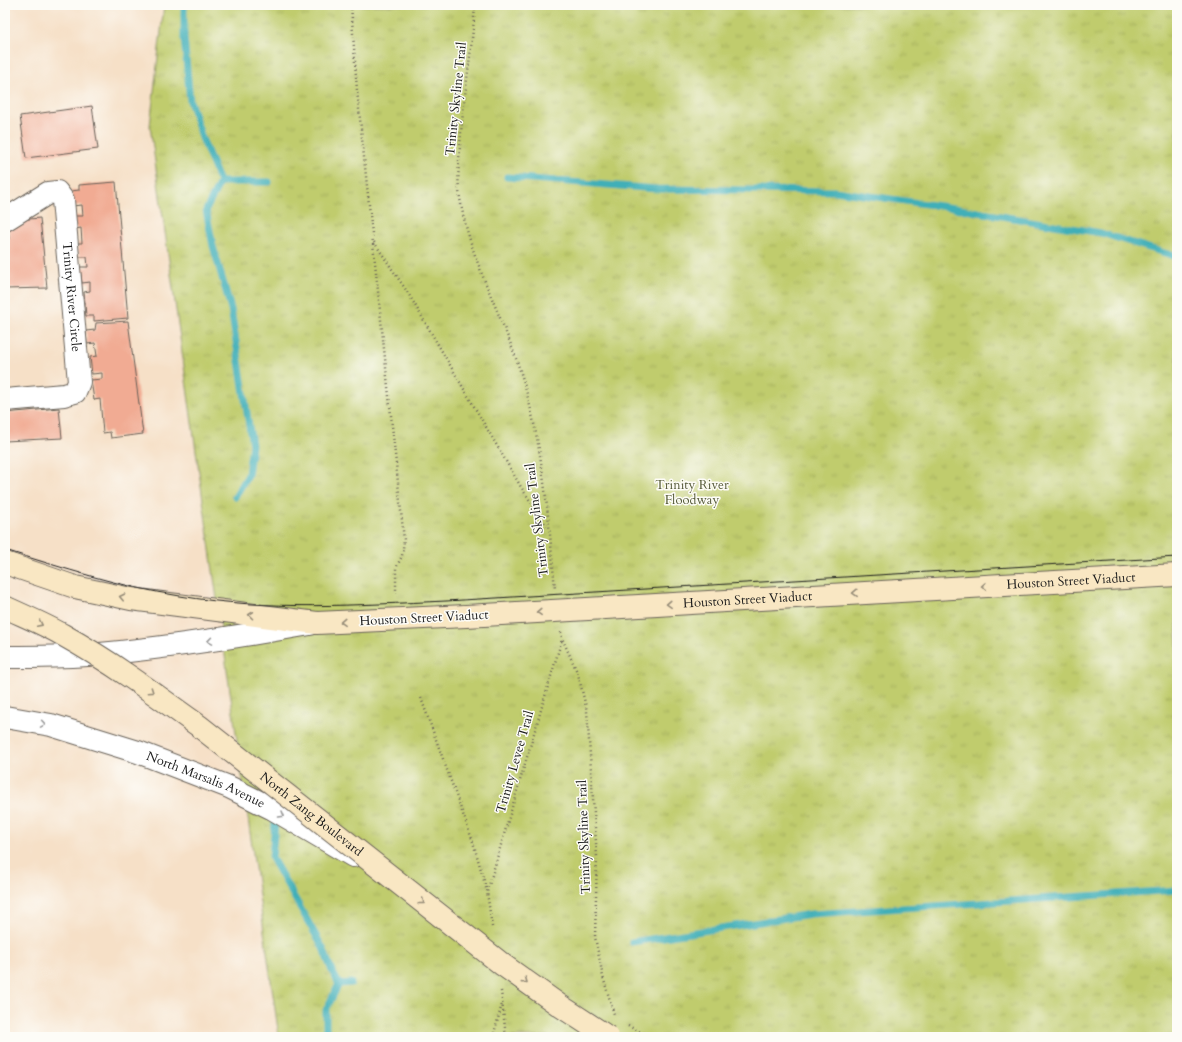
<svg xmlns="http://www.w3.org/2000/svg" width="1182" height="1042" viewBox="0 0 1182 1042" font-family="Cardo,serif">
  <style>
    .grass { fill: url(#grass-tufts); stroke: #6e7444 }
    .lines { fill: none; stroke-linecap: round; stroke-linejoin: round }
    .stream { stroke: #3fafb8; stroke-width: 7 }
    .building { fill: #f1ab93 }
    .minor-casing { stroke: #686158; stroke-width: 24 }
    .tertiary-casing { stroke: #686158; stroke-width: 24 }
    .secondary-casing { stroke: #686158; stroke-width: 24 }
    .path { stroke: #686158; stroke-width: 2.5; stroke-dasharray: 1 3; stroke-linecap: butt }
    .minor { stroke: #fff; stroke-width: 22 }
    .tertiary { stroke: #fff; stroke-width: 22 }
    .secondary { stroke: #f9e7c3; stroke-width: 22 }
    .tram { stroke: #1c1c1c; stroke-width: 1 }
    .secondary-bridge-casing { stroke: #686158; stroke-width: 24; stroke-linecap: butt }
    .path-bridge { stroke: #686158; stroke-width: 2.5; stroke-dasharray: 1 3; stroke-linecap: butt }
    .secondary-bridge { stroke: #f9e7c3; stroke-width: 22 }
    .oneway { stroke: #968c78 }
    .oneway2 { stroke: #999 }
    .labels { text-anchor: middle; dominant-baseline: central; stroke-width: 3; stroke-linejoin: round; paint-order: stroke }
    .street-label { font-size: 13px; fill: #1c1c1c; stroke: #fdfcf7 }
    .park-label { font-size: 13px; fill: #555a38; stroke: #fdfcf7 }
  </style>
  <defs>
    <pattern id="grass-tufts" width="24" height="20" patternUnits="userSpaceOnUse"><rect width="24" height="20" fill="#c0cc6d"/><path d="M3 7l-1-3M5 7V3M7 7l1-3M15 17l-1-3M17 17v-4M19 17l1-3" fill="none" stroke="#a4af5e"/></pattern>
  </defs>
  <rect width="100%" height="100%" fill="#fdfcf7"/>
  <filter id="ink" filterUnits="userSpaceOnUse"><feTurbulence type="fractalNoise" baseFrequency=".025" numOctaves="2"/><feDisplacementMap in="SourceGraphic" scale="8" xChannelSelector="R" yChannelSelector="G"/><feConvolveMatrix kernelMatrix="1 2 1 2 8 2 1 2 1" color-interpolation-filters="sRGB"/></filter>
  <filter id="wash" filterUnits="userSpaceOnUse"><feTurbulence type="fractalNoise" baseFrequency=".012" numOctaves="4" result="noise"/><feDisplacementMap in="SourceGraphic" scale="16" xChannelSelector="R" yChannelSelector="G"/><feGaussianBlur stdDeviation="0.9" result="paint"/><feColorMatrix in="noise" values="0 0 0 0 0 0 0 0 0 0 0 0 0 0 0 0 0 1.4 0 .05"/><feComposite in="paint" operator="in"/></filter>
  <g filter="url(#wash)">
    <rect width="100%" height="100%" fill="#f6e0c7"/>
    <path class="grass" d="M 164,5 L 1177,5 L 1177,1037 L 279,1037 L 150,126 Z"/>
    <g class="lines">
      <g class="stream">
        <path d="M 184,5 L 184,37 L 190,101 L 202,138 L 220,182 L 206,210 L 213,246 L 231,309 L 252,445 L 248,475 L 235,497"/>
        <path d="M 507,177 L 657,189 L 835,191 L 954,208 L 1101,233 L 1177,257"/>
        <path d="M 220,182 L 269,182"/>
        <path d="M 275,823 L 272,858 L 323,948 L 332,971 L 339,984"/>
        <path d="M 632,942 L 811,914 L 1177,890"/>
        <path d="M 339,984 L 351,983"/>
        <path d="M 326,1037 L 326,1010 L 339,984"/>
      </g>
    </g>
    <g id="blocks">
      <g class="building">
        <path d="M 92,106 L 98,149 L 26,158 L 20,116 Z"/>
        <path d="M 116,182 L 128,318 L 94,321 L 94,316 L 86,316 L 84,292 L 90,291 L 90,282 L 82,283 L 80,267 L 88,267 L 87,257 L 79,257 L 78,243 L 82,243 L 81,228 L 75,229 L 74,216 L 83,216 L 82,205 L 72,206 L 71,191 L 79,190 L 79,185 Z"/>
        <path d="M 40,218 L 47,288 L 5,289 L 5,239 L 9,239 L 8,221 Z"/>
        <path d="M 128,321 L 143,434 L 111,438 L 110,432 L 103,433 L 100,399 L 94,400 L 91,380 L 102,379 L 102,373 L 92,374 L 90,357 L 97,356 L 95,343 L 87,344 L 86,331 L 95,330 L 96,323 Z"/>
        <path d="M 59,408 L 62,438 L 5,441 L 5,413 Z"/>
      </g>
    </g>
  </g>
  <g filter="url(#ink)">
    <use href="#blocks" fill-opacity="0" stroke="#686158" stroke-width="1"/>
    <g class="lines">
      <g class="minor-casing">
        <g id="minor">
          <path id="s1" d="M 5,220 L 48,193 L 57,192 L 63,200 L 79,382 L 75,392 L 64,395 L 5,400"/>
        </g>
      </g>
      <g class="tertiary-casing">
        <g id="tertiary">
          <path d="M 5,657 C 32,657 60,657 87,655 C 162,649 236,637 310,624"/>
          <path id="s2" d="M 5,717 L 51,725 L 138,752 L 229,787 L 273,809 L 353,856"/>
        </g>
      </g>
      <g class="secondary-casing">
        <path id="secondary" d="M 5,563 L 75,587 L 131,599 L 317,623 L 466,616"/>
      </g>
      <g class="path">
        <path d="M 351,5 L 357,90 L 404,540 L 402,556 L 396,568 L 396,593"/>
        <path d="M 475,5 C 472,52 463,99 460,146 C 459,163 457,181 460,198 C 470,262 505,319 523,380 C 543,447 549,521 555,590"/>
        <path d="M 374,242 L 408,293 L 521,487 L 548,528"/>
        <path d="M 561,632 L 562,638 L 578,674 L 587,711 L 597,857 L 595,937 L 603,977 L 614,1014"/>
        <path d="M 421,698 L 473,842 L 487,891"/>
        <path d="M 492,927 L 487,892 L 562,639"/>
        <path d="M 501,991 L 506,1037"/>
        <path d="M 493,1037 L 502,1004"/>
      </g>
      <use href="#minor" class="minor"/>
      <use href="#tertiary" class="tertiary"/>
      <use href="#secondary" class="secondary"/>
      <path class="tram" d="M 5,550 C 63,568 121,587 180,596 C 269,611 356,605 446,601 L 1177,557"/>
      <g class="secondary-bridge-casing">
        <g id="secondary-bridge">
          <path id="s3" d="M 5,607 C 24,616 44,624 63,635 C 110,661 155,694 199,726 L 503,965 L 559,1005 L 608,1037"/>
          <path id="s4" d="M 466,616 L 1177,575"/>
        </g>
      </g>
      <path class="path-bridge" d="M 628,1026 L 651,1037"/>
      <use href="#secondary-bridge" class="secondary-bridge"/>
    </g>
    <defs><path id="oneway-chevron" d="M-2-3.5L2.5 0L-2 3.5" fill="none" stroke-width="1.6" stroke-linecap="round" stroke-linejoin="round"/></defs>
    <g class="oneway">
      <use href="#oneway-chevron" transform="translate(984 586) rotate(177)"/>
      <use href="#oneway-chevron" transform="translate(855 593) rotate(177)"/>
      <use href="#oneway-chevron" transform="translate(122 597) rotate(-167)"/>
      <use href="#oneway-chevron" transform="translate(669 604) rotate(177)"/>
      <use href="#oneway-chevron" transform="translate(539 612) rotate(177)"/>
      <use href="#oneway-chevron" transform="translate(251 615) rotate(-173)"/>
      <use href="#oneway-chevron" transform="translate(343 622) rotate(177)"/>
      <use href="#oneway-chevron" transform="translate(40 624) rotate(26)"/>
      <use href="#oneway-chevron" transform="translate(151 691) rotate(34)"/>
      <use href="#oneway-chevron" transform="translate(422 902) rotate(38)"/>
      <use href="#oneway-chevron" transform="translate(525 981) rotate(36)"/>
    </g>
    <g class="oneway2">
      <use href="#oneway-chevron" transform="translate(210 641) rotate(171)"/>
      <use href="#oneway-chevron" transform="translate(43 724) rotate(9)"/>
      <use href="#oneway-chevron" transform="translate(282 815) rotate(30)"/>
    </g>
  </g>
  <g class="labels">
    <g class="street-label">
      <text transform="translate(456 99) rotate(-84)">Trinity Skyline Trail</text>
      <text stroke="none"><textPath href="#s1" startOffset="167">Trinity River Circle</textPath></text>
      <text transform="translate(537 520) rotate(-97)">Trinity Skyline Trail</text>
      <text stroke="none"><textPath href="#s4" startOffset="606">Houston Street Viaduct</textPath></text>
      <text stroke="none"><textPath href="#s4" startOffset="282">Houston Street Viaduct</textPath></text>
      <text transform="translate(424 618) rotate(-3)">Houston Street Viaduct</text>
      <text transform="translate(515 762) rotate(-74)">Trinity Levee Trail</text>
      <text stroke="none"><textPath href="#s2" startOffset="211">North Marsalis Avenue</textPath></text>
      <text stroke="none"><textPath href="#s3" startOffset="371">North Zang Boulevard</textPath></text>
      <text transform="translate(584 837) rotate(-92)">Trinity Skyline Trail</text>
    </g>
    <g class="park-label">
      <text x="692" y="485">Trinity River<tspan x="692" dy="15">Floodway</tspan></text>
    </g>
  </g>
  <rect width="1182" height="1042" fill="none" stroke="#fdfcf7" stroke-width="20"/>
</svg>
